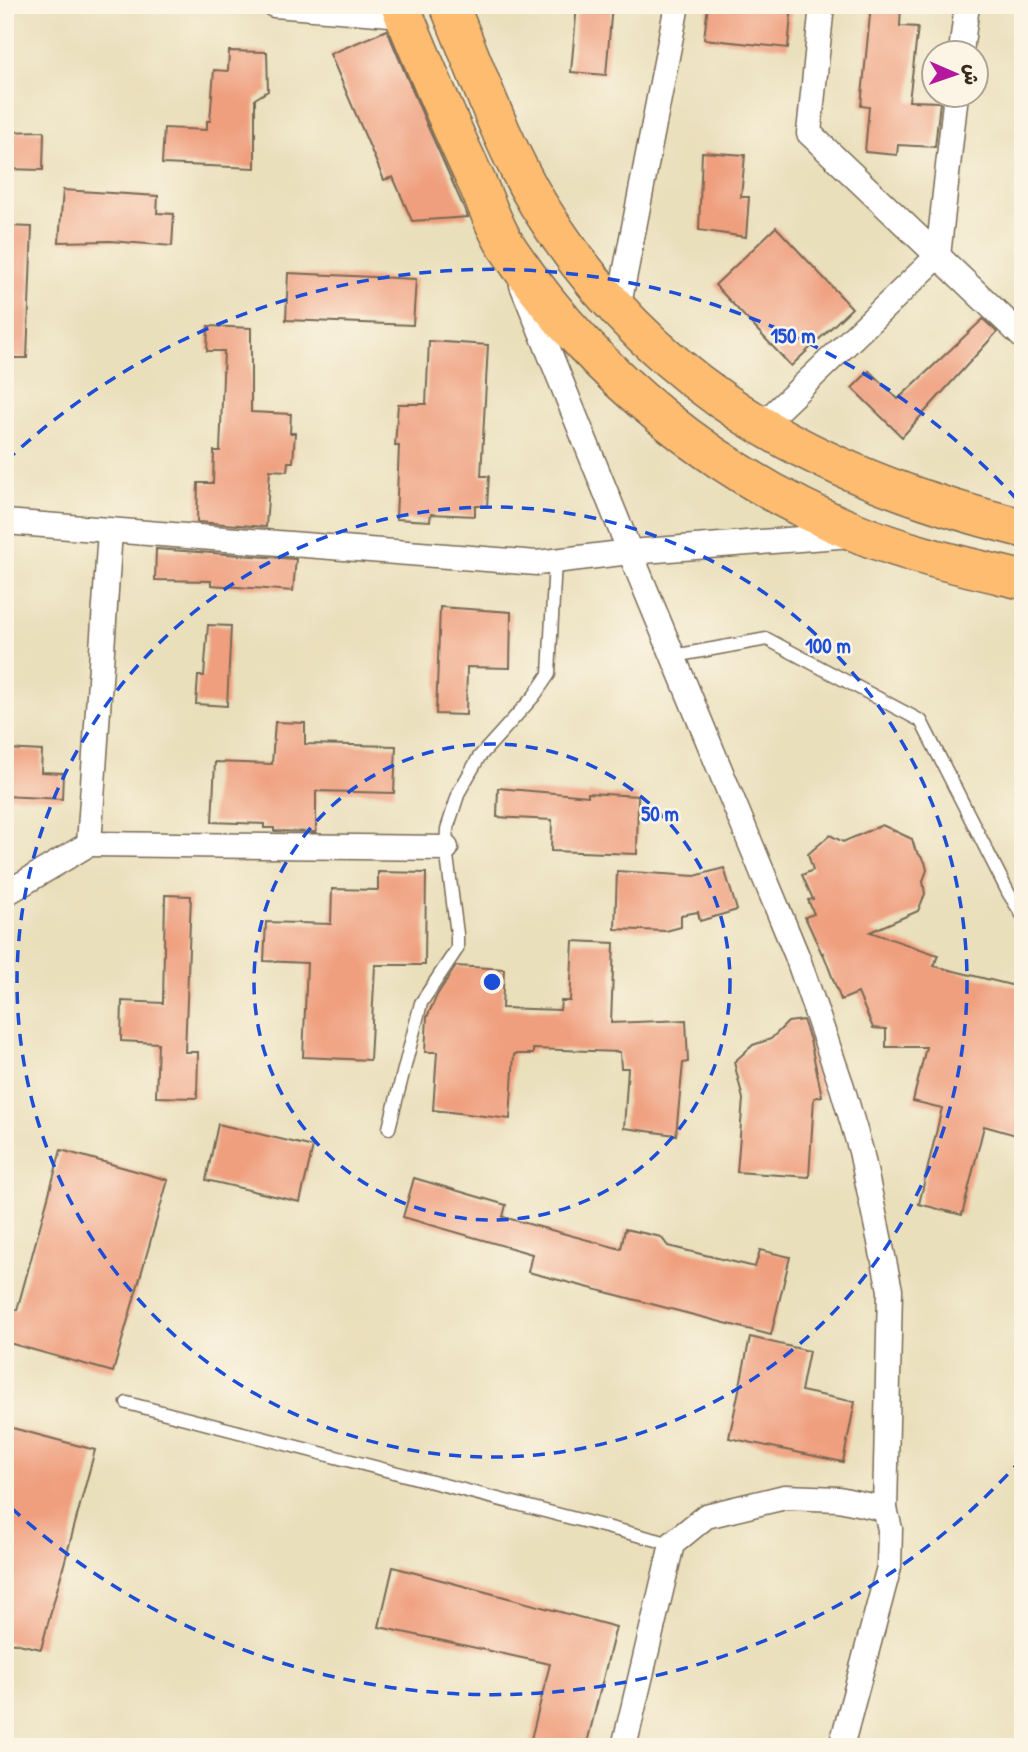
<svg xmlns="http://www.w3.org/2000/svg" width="1028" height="1752" viewBox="0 0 1028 1752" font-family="'Patrick Hand','Playpen Sans Arabic',sans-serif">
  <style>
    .building { fill: #ef9f7e }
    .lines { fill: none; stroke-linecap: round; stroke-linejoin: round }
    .service-casing { stroke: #786955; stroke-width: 15 }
    .minor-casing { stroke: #786955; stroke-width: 27 }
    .primary-casing { stroke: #786955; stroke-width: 41 }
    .service { stroke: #fff; stroke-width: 12 }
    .minor { stroke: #fff; stroke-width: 24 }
    .primary { stroke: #fdbc70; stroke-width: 38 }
    .ring { fill: none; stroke: #1d4ed8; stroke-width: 3.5; stroke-dasharray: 12 9 }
    .centre { fill: #1d4ed8; stroke: #fcf5e5; stroke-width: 3.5 }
    .ring-label { font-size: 21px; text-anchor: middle; font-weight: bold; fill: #1d4ed8; stroke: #fcf5e5; stroke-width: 5; stroke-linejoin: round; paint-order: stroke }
  </style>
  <rect width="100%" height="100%" fill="#fcf5e5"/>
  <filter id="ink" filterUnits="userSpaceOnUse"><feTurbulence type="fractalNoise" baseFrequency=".0143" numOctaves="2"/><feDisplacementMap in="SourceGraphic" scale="14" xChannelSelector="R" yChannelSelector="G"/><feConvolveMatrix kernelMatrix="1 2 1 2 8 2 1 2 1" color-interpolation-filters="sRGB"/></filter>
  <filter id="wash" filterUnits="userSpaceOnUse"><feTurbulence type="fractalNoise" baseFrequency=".00686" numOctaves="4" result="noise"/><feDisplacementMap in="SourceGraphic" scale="28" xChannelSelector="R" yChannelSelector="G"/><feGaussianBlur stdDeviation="1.57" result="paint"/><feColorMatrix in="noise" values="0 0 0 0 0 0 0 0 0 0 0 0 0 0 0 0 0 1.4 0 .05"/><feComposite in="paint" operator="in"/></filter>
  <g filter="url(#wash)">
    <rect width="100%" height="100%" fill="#eadfbb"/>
    <g id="blocks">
      <g class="building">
        <path d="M 577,5 L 612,5 L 606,75 L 571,72 Z"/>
        <path d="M 708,5 L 792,5 L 788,48 L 704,39 Z"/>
        <path d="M 871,5 L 901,5 L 900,26 L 918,27 L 909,101 L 940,102 L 935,147 L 898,145 L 897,155 L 865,152 L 869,107 L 861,106 Z"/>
        <path d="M 387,30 L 428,127 L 468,217 L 412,221 L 393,177 L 384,180 L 330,54 Z"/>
        <path d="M 229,51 L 267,52 L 268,91 L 255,99 L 255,168 L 162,164 L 164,128 L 207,130 L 207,121 L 210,121 L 214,70 L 228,71 Z"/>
        <path d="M 44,131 L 43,170 L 5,169 L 5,132 Z"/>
        <path d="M 702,152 L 745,155 L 741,197 L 749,197 L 746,237 L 699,230 Z"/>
        <path d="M 63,190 L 158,196 L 157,213 L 174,214 L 172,246 L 110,241 L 59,242 Z"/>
        <path d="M 5,226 L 32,227 L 27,358 L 5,358 Z"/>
        <path d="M 776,227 L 852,308 L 791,366 L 715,285 Z"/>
        <path d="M 288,273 L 416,279 L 413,325 L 286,320 Z"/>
        <path d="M 983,319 L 997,332 L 902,437 L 852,388 L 869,371 L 898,399 Z"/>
        <path d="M 208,326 L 251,328 L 251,412 L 291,414 L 290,433 L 295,433 L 293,462 L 288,462 L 287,471 L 270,470 L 266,527 L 197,522 L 198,483 L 213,483 L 214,451 L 220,451 L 224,351 L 207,351 Z"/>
        <path d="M 429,341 L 488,345 L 481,476 L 489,476 L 487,506 L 475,506 L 475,516 L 431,514 L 430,521 L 396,519 L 399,446 L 395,446 L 398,404 L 426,404 Z"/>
        <path d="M 156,549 L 296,559 L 293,591 L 211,585 L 211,581 L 155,580 Z"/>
        <path d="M 440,607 L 511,612 L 510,668 L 467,667 L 466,715 L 436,714 Z"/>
        <path d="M 208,625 L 231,626 L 227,706 L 196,704 L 198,676 L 204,676 Z"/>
        <path d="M 275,722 L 305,723 L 305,744 L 396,746 L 394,793 L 316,791 L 316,832 L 274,831 L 274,828 L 264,828 L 264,824 L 212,822 L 215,762 L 272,764 Z"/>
        <path d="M 5,749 L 42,751 L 41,772 L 63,773 L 62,799 L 5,796 Z"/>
        <path d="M 498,788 L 588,796 L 588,793 L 638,796 L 637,854 L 551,851 L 552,820 L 497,817 Z"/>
        <path d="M 882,825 L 912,839 L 915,849 L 925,862 L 927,870 L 923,881 L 925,894 L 918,911 L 870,932 L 938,955 L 934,966 L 1023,988 L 1023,1137 L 984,1126 L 962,1215 L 919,1204 L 942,1108 L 913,1101 L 926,1047 L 886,1047 L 886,1029 L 873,1028 L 858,993 L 841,1000 L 823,953 L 822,954 L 805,917 L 814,914 L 808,900 L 813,899 L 802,875 L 813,870 L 808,854 L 830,835 L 843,842 Z"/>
        <path d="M 724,868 L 737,910 L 700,921 L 698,912 L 681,915 L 681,927 L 666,931 L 615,929 L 617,871 L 695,876 Z"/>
        <path d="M 378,872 L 426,873 L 425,965 L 375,965 L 370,1060 L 303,1057 L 307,963 L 264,961 L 266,922 L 331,924 L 332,889 L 378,890 Z"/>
        <path d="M 165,895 L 191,896 L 185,1052 L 198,1052 L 197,1098 L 156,1097 L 158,1043 L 121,1041 L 122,1001 L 163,1003 Z"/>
        <path d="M 573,941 L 614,943 L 611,1023 L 686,1020 L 688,1062 L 683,1063 L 676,1135 L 624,1128 L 628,1068 L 621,1068 L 620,1052 L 533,1049 L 533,1054 L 514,1054 L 510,1119 L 433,1110 L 437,1052 L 425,1052 L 427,1017 L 437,995 L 456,966 L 504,969 L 502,1008 L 560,1010 L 561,1001 L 570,1001 Z"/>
        <path d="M 803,1020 L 810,1040 L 822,1096 L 814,1098 L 809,1177 L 737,1172 L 743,1099 L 734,1062 L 753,1045 L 771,1039 L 788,1022 Z"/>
        <path d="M 218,1124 L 313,1147 L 300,1202 L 206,1180 Z"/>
        <path d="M 61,1150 L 168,1180 L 113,1372 L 5,1342 L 5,1307 L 17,1310 Z"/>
        <path d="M 414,1178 L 506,1205 L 503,1217 L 621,1249 L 625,1229 L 661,1237 L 668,1246 L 755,1267 L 760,1250 L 790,1257 L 771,1335 L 528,1272 L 532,1254 L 403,1217 Z"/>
        <path d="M 750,1337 L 809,1351 L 801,1391 L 855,1402 L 843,1462 L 729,1438 Z"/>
        <path d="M 5,1426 L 95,1450 L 41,1649 L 5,1641 Z"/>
        <path d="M 393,1567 L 616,1627 L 586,1747 L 529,1747 L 550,1664 L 379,1627 Z"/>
      </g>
    </g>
  </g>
  <g filter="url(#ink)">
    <use href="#blocks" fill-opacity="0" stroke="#786955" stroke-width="2"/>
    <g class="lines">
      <g class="service-casing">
        <g id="service">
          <path d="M 674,656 L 767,639 L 921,721 L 1009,894 L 1023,916"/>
          <path d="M 389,1128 L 421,1003 L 457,949 L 457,934 L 446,848 L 447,829 L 459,792 L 479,757 L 534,696 L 549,674 L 555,561"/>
          <path d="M 127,1403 L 672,1544"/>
        </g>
      </g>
      <g class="minor-casing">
        <g id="minor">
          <path d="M 274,5 L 404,15"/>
          <path d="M 822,5 L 809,133 L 1023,337"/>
          <path d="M 961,52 L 967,5"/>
          <path d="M 522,285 L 630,552 L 797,956 L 842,1087 L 861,1151 L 890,1290 L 885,1509 L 890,1529 L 889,1567 L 841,1747"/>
          <path d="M 618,310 L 677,5"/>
          <path d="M 761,426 L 938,256 L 956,94"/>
          <path d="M 5,522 L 537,563 L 630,552 L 852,535"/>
          <path d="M 89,844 L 446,848"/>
          <path d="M 5,894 L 89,844 L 110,531"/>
          <path d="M 624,1747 L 672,1544 L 706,1516 L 785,1497 L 839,1499 L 885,1509"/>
        </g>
      </g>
      <g class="primary-casing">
        <g id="primary">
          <path d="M 400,5 C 425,66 450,126 478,185 C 487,205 495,229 507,247 C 592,375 718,477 860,534 C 912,555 968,567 1023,580"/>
          <path d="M 449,5 C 477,71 501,142 538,204 C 651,388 818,478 1023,528"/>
        </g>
      </g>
      <use href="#service" class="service"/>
      <use href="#minor" class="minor"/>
      <use href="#primary" class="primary"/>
    </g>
  </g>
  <g class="ring">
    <circle cx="492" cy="982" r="238"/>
    <circle cx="492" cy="982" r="475"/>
    <path d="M1022 1459A713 713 0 0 1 6 1503M6 461A713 713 0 0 1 1022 505"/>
  </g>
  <circle cx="492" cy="982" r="10" class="centre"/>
  <g class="ring-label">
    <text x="793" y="343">150 m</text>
    <text x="828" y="653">100 m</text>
    <text x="660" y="821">50 m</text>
  </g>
  <rect width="1028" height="1752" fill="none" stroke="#fcf5e5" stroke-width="28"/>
  <g transform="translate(955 74) rotate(92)"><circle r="33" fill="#fcf5e5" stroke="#afa495" stroke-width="2"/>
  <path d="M0-5L12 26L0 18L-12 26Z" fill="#b5179e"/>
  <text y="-10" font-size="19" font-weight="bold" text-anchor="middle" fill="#3b2a1e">ش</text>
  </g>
</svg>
